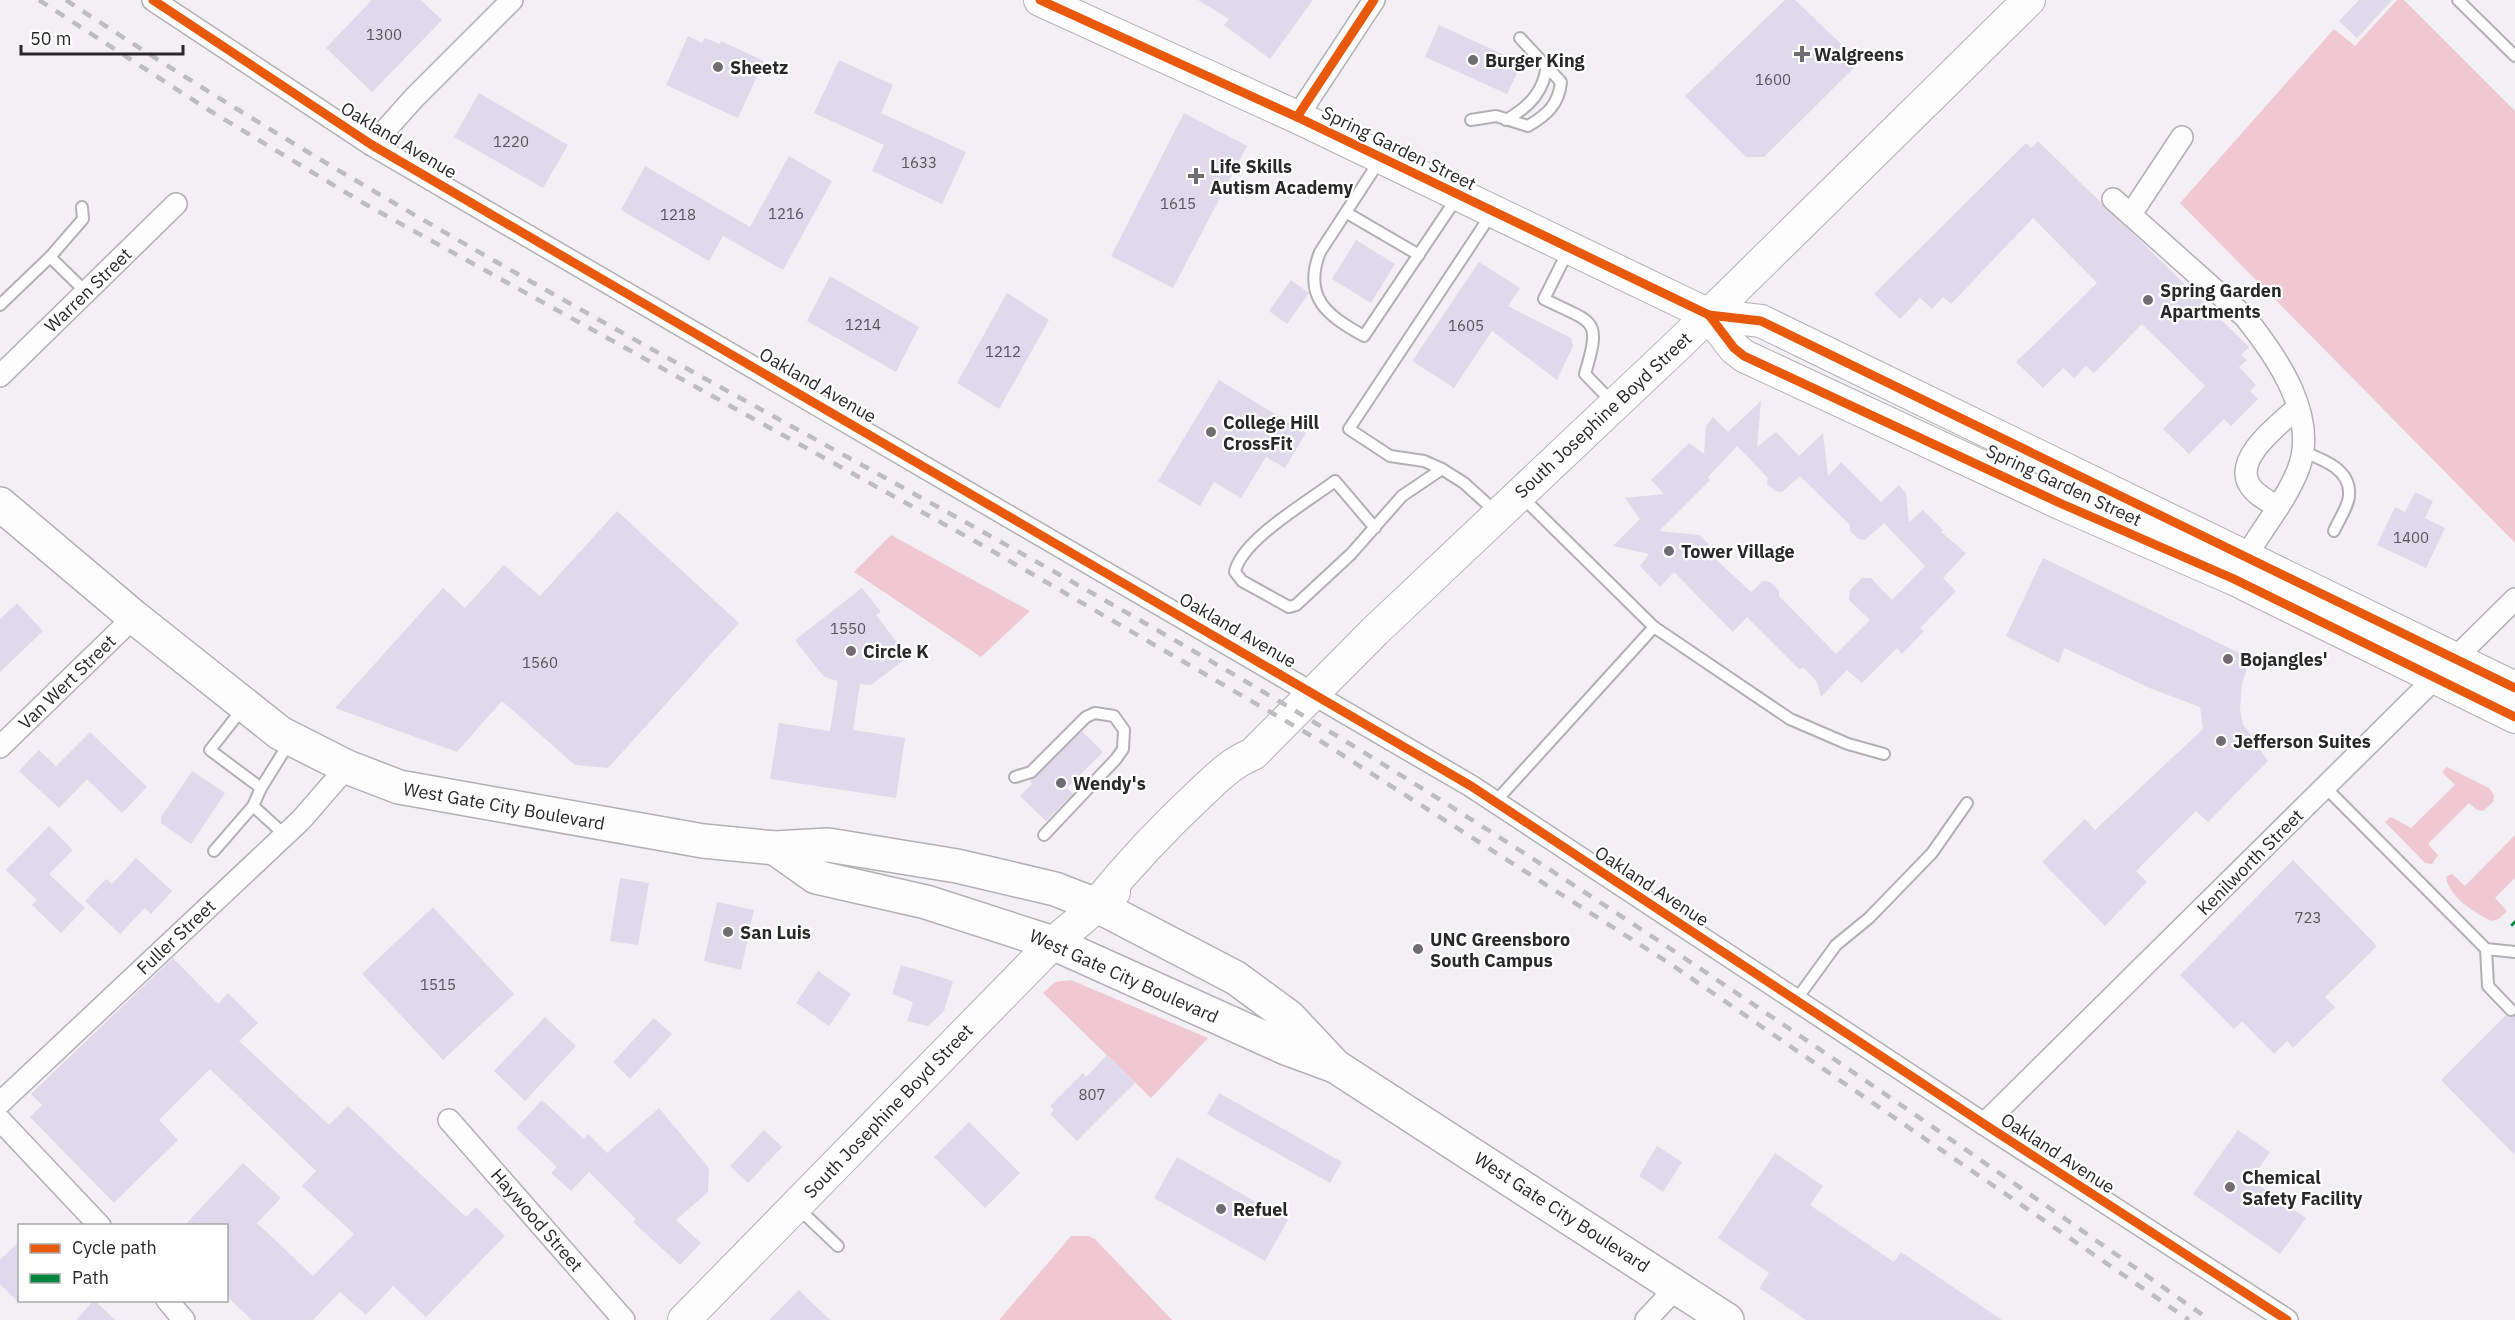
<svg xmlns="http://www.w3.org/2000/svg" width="2515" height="1320" viewBox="0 0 2515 1320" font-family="'IBM Plex Sans',sans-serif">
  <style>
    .green { fill: #f0c8d2 }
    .building { fill: #ded9eb; fill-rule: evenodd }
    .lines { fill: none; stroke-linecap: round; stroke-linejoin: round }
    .lane-casing { stroke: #b3b0b4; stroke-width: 14 }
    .street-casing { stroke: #b3b0b4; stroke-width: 24 }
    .secondary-casing { stroke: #b3b0b4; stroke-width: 34 }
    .primary-casing { stroke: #b3b0b4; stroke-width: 36 }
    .lane { stroke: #fdfdfe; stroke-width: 10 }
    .street { stroke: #fdfdfe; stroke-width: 21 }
    .secondary { stroke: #fdfdfe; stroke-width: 32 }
    .primary { stroke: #fdfdfe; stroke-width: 33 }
    .rail { stroke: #bdbcbe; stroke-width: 4.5; stroke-dasharray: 10 10; stroke-linecap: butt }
    .quiet { stroke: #00873e; stroke-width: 8; stroke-dasharray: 15 8; stroke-linecap: butt }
    .cycleway-casing { stroke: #fff; stroke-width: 13 }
    .cycleway { stroke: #e8590c; stroke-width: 9 }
    .poi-dot { fill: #706d70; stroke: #fff; stroke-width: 2 }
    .labels { text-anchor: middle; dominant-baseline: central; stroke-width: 4.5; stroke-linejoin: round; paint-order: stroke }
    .number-label { font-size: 15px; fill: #56545a }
    .poi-label { font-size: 18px; font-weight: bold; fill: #292729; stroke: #fff; text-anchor: start }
    .street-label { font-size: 18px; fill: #292729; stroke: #fff }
  </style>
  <rect width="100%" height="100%" fill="#f3f0f5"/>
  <g class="green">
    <path d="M 2397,0 L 2404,0 L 2515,111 L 2515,543 L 2180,203 L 2334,29 L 2355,46 Z"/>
    <path d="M 891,535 L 1030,611 L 981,657 L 854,572 Z"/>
    <path d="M 2447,767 L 2489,788 L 2494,795 L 2493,802 L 2483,811 L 2477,810 L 2469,803 L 2428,844 L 2438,855 L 2432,864 L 2425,863 L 2385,822 L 2391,817 L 2411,828 L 2455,785 L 2442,772 Z"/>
    <path d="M 2515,835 L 2515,878 L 2495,898 L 2507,911 L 2499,919 L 2492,921 C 2475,914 2448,896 2446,877 L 2452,874 L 2465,886 Z"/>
    <path d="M 1071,980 L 1208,1038 L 1151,1098 L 1043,993 L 1055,982 Z"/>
    <path d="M 1071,1236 L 1088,1236 L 1095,1239 L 1172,1320 L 999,1320 Z"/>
  </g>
  <g class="building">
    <path d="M 372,0 L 421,0 L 442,20 L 372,92 L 326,48 Z"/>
    <path d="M 1198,0 L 1313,0 L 1270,59 L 1224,25 L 1229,19 Z"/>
    <path d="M 1785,0 L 1795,0 L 1860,62 L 1764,157 L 1746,157 L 1685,96 Z"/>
    <path d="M 2359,0 L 2392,0 L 2357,38 L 2339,21 Z"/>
    <path d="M 1439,25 L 1522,63 L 1507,94 L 1425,57 Z"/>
    <path d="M 688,36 L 702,43 L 705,38 L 720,44 L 721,41 L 764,61 L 738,118 L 666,85 Z"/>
    <path d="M 839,60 L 893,85 L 881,113 L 966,152 L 942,204 L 872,171 L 884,145 L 814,113 Z"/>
    <path d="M 479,93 L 568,145 L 543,188 L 454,137 Z"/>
    <path d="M 1184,113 L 1247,146 L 1173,288 L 1111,256 Z"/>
    <path d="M 2038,141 L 2249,347 L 2241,355 L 2247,360 L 2239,367 L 2256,385 L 2250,391 L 2258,399 L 2231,426 L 2224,419 L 2189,454 L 2163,429 L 2205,386 L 2142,324 L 2094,373 L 2086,366 L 2074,378 L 2063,368 L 2043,388 L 2016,362 L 2097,283 L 2033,218 L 1951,304 L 1943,297 L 1932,309 L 1920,298 L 1900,319 L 1874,294 L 2026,143 L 2031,148 Z"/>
    <path d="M 789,156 L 832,181 L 783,270 L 723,236 L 709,261 L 621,210 L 645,166 L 750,227 Z"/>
    <path d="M 1356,240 L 1395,264 L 1371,303 L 1332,279 Z"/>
    <path d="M 1479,262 L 1520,288 L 1508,306 L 1571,338 L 1573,346 L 1557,380 L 1492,331 L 1454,388 L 1412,361 Z"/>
    <path d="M 830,276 L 919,327 L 896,372 L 807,321 Z"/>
    <path d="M 1291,280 L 1309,293 L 1287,324 L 1269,311 Z"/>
    <path d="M 1007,293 L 1049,320 L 999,409 L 957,383 Z"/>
    <path d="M 1219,380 L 1306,433 L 1285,468 L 1266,457 L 1241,498 L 1214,482 L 1200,506 L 1158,481 Z"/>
    <path d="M 1761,401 L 1757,447 L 1776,432 L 1799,456 L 1823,433 L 1828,476 L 1841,462 L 1881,502 L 1899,485 L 1906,493 L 1909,522 L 1923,510 L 1943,530 L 1941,532 L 1966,553 L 1943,578 L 1956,591 L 1920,628 L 1924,631 L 1902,654 L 1897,648 L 1862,683 L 1847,670 L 1821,697 L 1817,682 L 1804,668 L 1799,669 L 1747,617 L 1733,632 L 1674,572 L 1660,587 L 1640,566 L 1649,554 L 1613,546 L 1640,519 L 1625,498 L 1664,494 L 1651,480 L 1689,443 L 1704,454 L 1706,426 L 1713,417 L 1728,432 ZM 1737,446 L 1768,478 L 1767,484 L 1775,491 L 1782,492 L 1800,476 L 1850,525 L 1850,531 L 1858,539 L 1865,540 L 1884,523 L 1925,566 L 1892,600 L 1871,578 L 1862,578 L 1850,590 L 1849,600 L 1870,620 L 1836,654 L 1779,596 L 1779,590 L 1770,582 L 1763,581 L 1751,592 L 1707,551 L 1708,543 L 1699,535 L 1659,531 L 1710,480 L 1708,477 Z"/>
    <path d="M 2415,492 L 2433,501 L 2425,518 L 2445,528 L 2426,568 L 2377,545 L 2395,507 L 2405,512 Z"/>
    <path d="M 617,511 L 739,623 L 608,768 L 575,765 L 502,701 L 457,752 L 335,708 L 443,588 L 465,608 L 504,565 L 540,596 Z"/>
    <path d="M 2043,558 L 2250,658 L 2242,684 L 2240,710 L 2243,724 L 2268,761 L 2208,822 L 2196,811 L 2136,871 L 2147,882 L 2105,926 L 2042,862 L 2085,819 L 2095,830 L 2203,729 L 2200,707 L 2152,689 L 2064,648 L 2059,663 L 2006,636 Z"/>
    <path d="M 862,588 L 881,612 L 876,615 L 908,657 L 871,685 L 860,684 L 853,730 L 905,738 L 896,798 L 770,779 L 779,723 L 830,731 L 838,681 L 824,677 L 795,640 Z"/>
    <path d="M 17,603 L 43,631 L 0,672 L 0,619 Z"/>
    <path d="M 1082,731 L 1103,752 L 1067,788 L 1073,794 L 1046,821 L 1020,796 L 1032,784 L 1030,781 Z"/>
    <path d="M 90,732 L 147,787 L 122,813 L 87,779 L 59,808 L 19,771 L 39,750 L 56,766 Z"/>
    <path d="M 192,771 L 225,793 L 191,844 L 161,823 L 161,817 Z"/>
    <path d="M 49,826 L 73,850 L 49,874 L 85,908 L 61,933 L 32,905 L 37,900 L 6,870 Z"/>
    <path d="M 136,858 L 172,891 L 151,914 L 145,908 L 120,934 L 85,901 L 106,879 L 112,884 Z"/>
    <path d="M 2293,860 L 2377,946 L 2325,997 L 2335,1007 L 2293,1048 L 2287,1041 L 2274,1054 L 2242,1021 L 2234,1029 L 2180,975 Z"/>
    <path d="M 620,878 L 649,883 L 638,945 L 610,941 Z"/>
    <path d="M 717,902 L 754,910 L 741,970 L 704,961 Z"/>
    <path d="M 433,907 L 514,994 L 443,1060 L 362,974 Z"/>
    <path d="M 173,958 L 218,1004 L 228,993 L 258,1023 L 239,1041 L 329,1125 L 348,1106 L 466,1217 L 476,1207 L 505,1236 L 426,1317 L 393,1286 L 366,1315 L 340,1292 L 313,1320 L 252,1320 L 226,1296 L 226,1226 L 184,1226 L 243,1163 L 281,1198 L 257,1223 L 313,1276 L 354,1234 L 302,1186 L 316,1171 L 210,1069 L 159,1120 L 178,1140 L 114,1203 L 30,1117 L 42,1105 L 31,1094 Z"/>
    <path d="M 901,965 L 953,981 L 944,1011 L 928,1026 L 907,1021 L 913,1002 L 892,994 Z"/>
    <path d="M 818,971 L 851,994 L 829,1026 L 796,1003 Z"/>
    <path d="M 2506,1015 L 2515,1016 L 2515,1155 L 2441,1080 Z"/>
    <path d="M 545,1017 L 576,1046 L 525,1101 L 494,1071 Z"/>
    <path d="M 654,1018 L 672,1034 L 630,1079 L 613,1062 Z"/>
    <path d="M 1107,1055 L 1135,1083 L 1077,1141 L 1050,1114 L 1054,1110 L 1050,1106 L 1083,1073 L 1086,1077 Z"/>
    <path d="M 1219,1093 L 1342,1162 L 1330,1183 L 1207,1114 Z"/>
    <path d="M 542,1100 L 584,1139 L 588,1134 L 607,1153 L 659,1108 L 709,1168 L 708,1192 L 676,1220 L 701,1243 L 680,1265 L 633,1222 L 636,1219 L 589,1172 L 571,1191 L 551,1173 L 557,1167 L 516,1128 Z"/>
    <path d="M 969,1122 L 1020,1173 L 985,1208 L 934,1157 Z"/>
    <path d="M 764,1130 L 782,1147 L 748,1183 L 730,1166 Z"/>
    <path d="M 2238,1130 L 2270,1152 L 2251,1180 L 2306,1218 L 2280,1254 L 2193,1194 Z"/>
    <path d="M 1657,1146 L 1682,1162 L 1663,1192 L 1639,1176 Z"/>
    <path d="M 1775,1153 L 1823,1186 L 1810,1205 L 1894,1262 L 1901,1252 L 2002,1320 L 1806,1320 L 1759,1288 L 1769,1273 L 1718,1238 Z"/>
    <path d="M 1177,1157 L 1288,1220 L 1265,1261 L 1154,1198 Z"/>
    <path d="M 20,1241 L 20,1304 L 0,1284 L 0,1260 Z"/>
    <path d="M 799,1290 L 830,1320 L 769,1320 Z"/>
    <path d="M 94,1300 L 115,1320 L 76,1320 Z"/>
  </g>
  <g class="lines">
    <g class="lane-casing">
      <g id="lane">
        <path d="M 2458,0 L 2515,56"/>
        <path d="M 1471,120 L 1496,116 L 1528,126 C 1547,115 1559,104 1561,82 L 1520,38"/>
        <path d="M 1506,120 C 1529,107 1545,91 1547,63"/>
        <path d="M 1380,160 L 1320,252 C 1302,298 1328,316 1364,336 L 1458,196"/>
        <path d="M 1347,213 L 1419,255"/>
        <path d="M 1492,213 L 1349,429 L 1390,456 L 1424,461 L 1442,469 L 1464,483 L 1496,512"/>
        <path d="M 1568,251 L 1544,299 C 1594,324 1602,317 1585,374 L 1612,402"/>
        <path d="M 50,257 L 86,292"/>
        <path d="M 0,305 L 50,257 L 83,219 L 82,207"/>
        <path d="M 2303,452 C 2322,459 2351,469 2349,495 C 2349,506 2338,521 2334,531"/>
        <path d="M 1522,497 L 1654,627"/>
        <path d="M 1375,528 L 1335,481 C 1309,501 1241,540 1235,572 L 1242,581 L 1289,607 L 1296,605 L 1351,554 L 1402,496 L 1442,469"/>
        <path d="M 243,708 L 210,750 L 261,788 L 253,806 L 285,835"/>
        <path d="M 1015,777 L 1031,772 L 1086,717 L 1095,713 L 1114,716 L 1124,730 L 1123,749 L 1116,759 L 1044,835"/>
        <path d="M 2325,787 L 2486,949 L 2515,952"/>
        <path d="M 261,788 L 289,743"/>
        <path d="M 1495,802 L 1654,627 L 1790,719 L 1848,744 L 1884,754"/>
        <path d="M 214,851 L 253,806"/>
        <path d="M 2486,949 L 2488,986 L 2511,1010"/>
        <path d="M 1796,1000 L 1836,945 L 1869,918 L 1932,853 L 1967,803"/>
        <path d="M 798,1208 L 838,1246"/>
      </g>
    </g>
    <g class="street-casing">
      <g id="street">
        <path d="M 153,0 L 372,145 L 1471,786 L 1984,1124 L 2287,1320"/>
        <path d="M 1297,117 L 1374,0"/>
        <path d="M 372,145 L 414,98 L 512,0"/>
        <path d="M 2113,199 L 2245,317 C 2277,357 2319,417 2298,470 C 2284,505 2257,534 2240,568"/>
        <path d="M 2131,214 L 2182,137"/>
        <path d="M 0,376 L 176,204"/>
        <path d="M 2278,507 C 2268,501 2254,494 2249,484 C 2234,457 2280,424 2298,407"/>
        <path d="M 0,747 L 134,617"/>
        <path d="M 0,1103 L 301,820 L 347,767"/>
        <path d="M 0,1120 L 100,1226"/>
        <path d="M 449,1120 L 624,1320"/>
        <path d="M 1984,1124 L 2515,599"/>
        <path d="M 167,1300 L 184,1320"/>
        <path d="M 1646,1320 L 1677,1287"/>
      </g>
    </g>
    <g class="secondary-casing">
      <g id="secondary">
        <path d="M 1040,0 L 1297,117 L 1709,315 L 1761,321 L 2515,688"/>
        <path d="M 1709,315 L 1734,348 L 1744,356 L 2062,504 L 2234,579 L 2515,717"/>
        <path d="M 1096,905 C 1130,863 1165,826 1205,789 C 1221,774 1233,762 1253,754 L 1375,631 L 1680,343 L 2029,0"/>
        <path d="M 684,1320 L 1053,943 L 1114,892"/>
      </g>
    </g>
    <g class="primary-casing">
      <g id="primary">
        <path d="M 0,504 L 134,617 L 280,733 L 347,767 L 399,787 L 703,841 L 775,848 L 828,845 L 957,866 L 1055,889 L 1096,905 L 1236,978 L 1289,1017 L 1335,1066"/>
        <path d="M 775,848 L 816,877 L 926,902 L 1053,943 L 1286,1048 L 1335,1066 L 1727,1320"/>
      </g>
    </g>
    <use href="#lane" class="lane"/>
    <use href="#street" class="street"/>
    <use href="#secondary" class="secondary"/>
    <use href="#primary" class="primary"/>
    <g class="rail">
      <path d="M 39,0 L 207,109 L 365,204 L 989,549 L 1322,742 L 1672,965 L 2189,1320"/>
      <path d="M 66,0 C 446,252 857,453 1250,684 C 1581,879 1895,1100 2210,1320"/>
    </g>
    <path class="quiet" d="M 2513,922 L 2515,924"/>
    <g class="cycleway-casing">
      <g id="cycleway">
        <path d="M 153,0 L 372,145 L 1471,786 L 1984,1124 L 2287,1320"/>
        <path d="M 1040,0 L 1297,117 L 1709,315 L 1761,321 L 2515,688"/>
        <path d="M 1297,117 L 1374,0"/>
        <path d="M 1709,315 L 1734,348 L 1744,356 L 2062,504 L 2234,579 L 2515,717"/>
      </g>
    </g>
    <use href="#cycleway" class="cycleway"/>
  </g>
  <g class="poi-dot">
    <path d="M1799 45h6v6h6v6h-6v6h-6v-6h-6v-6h6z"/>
    <circle cx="1473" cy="60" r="6"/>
    <circle cx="718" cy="67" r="6"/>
    <path d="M1193 167h6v6h6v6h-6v6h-6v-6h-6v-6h6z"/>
    <circle cx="2148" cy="300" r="6"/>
    <circle cx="1211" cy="432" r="6"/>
    <circle cx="1669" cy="551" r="6"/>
    <circle cx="851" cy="651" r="6"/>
    <circle cx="2228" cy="659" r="6"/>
    <circle cx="2221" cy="741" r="6"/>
    <circle cx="1061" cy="783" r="6"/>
    <circle cx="728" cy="932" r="6"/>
    <circle cx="1418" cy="949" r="6"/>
    <circle cx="2230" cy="1187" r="6"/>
    <circle cx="1221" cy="1209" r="6"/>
  </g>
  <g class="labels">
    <g class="number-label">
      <text x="384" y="34">1300</text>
      <text x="1773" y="79">1600</text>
      <text x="511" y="141">1220</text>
      <text x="919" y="162">1633</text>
      <text x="1178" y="203">1615</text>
      <text x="786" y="213">1216</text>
      <text x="678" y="214">1218</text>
      <text x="863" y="324">1214</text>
      <text x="1466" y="325">1605</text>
      <text x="1003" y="351">1212</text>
      <text x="2411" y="537">1400</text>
      <text x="848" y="628">1550</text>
      <text x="540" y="662">1560</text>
      <text x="2308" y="917">723</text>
      <text x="438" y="984">1515</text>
      <text x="1092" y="1094">807</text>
    </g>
    <g class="poi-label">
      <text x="1814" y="54">Walgreens</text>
      <text x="1485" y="60">Burger King</text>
      <text x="730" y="67">Sheetz</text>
      <text x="1210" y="166">Life Skills<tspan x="1210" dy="21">Autism Academy</tspan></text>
      <text x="2160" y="290">Spring Garden<tspan x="2160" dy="21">Apartments</tspan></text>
      <text x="1223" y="422">College Hill<tspan x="1223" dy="21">CrossFit</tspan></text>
      <text x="1681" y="551">Tower Village</text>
      <text x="863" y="651">Circle K</text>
      <text x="2240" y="659">Bojangles'</text>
      <text x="2233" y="741">Jefferson Suites</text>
      <text x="1073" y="783">Wendy's</text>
      <text x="740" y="932">San Luis</text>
      <text x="1430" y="939">UNC Greensboro<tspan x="1430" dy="21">South Campus</tspan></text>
      <text x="2242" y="1177">Chemical<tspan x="2242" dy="21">Safety Facility</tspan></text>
      <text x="1233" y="1209">Refuel</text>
    </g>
    <g class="street-label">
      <text transform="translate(399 140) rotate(31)">Oakland Avenue</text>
      <text transform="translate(1399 148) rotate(26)">Spring Garden Street</text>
      <text transform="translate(88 290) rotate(-44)">Warren Street</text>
      <text transform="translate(818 385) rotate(30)">Oakland Avenue</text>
      <text transform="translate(1603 415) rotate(-43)">South Josephine Boyd Street</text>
      <text transform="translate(2064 485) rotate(25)">Spring Garden Street</text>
      <text transform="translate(1238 630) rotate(30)">Oakland Avenue</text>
      <text transform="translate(67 682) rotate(-44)">Van Wert Street</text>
      <text transform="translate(504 806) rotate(10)">West Gate City Boulevard</text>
      <text transform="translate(2250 862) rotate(-45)">Kenilworth Street</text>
      <text transform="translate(1652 886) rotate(33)">Oakland Avenue</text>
      <text transform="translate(176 937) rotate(-43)">Fuller Street</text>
      <text transform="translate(1124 976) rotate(24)">West Gate City Boulevard</text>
      <text transform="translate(888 1111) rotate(-46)">South Josephine Boyd Street</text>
      <text transform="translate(2058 1153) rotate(33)">Oakland Avenue</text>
      <text transform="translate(1562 1212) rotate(33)">West Gate City Boulevard</text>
      <text transform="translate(537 1220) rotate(49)">Haywood Street</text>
    </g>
  </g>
  <rect x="18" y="1224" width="210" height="78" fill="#ffffff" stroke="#a9a9a9" stroke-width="1.5"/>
  <rect x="30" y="1244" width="30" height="9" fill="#e8590c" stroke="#a9a9a9" stroke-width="1.5"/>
  <text x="72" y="1254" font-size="18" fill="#292729">Cycle path</text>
  <rect x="30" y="1274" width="30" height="9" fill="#00873e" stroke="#a9a9a9" stroke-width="1.5"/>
  <text x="72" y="1284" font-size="18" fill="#292729">Path</text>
  <path d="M21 45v9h162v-9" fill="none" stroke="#292729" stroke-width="3"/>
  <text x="30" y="45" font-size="18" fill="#292729" stroke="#ffffff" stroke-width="4.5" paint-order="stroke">50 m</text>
</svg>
